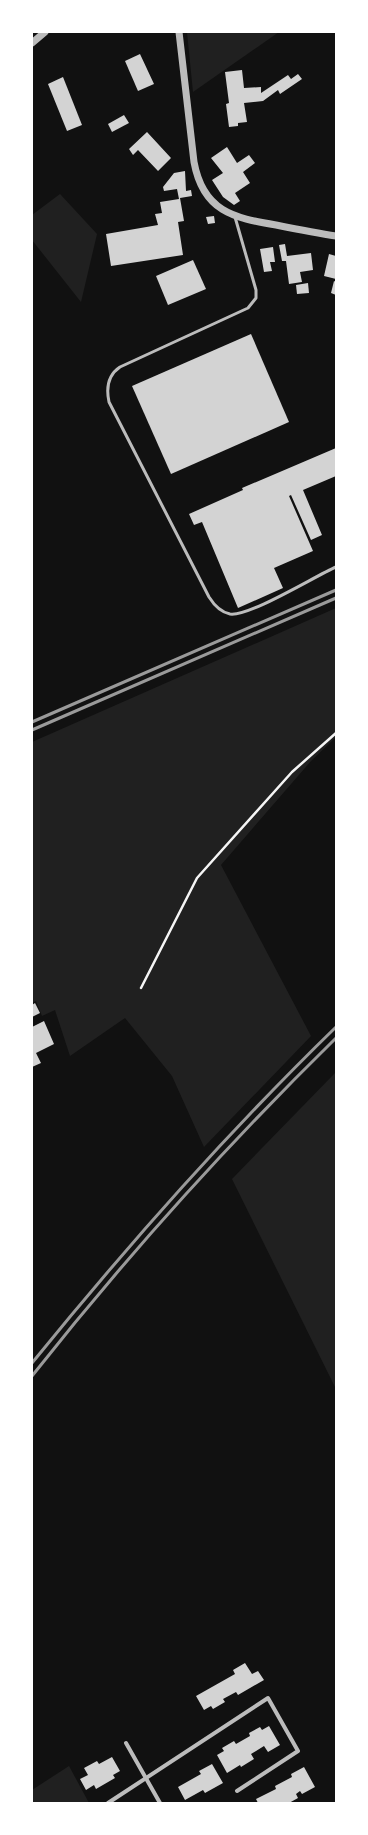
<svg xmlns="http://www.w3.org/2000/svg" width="368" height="1835" viewBox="0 0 368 1835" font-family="'Exo 2',sans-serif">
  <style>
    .green { fill: #202020 }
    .building { fill: #d3d3d3 }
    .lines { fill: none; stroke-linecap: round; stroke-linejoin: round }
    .path { stroke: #f5f5f5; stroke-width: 2.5 }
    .service { stroke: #bcbcbc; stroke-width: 3 }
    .minor { stroke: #bcbcbc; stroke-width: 4 }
    .tertiary { stroke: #bcbcbc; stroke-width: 7 }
    .rail { stroke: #9a9a9a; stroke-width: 3 }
  </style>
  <rect width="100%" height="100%" fill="#111"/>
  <g class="green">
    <path d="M 187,32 L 279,32 L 193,92 Z"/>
    <path d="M 60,194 L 97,234 L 81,302 L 32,240 L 32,215 Z"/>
    <path d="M 336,608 L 336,737 L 311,761 L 221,865 L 311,1036 L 204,1147 L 172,1076 L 125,1018 L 70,1056 L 55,1010 L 42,1016 L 36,1001 L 32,1003 L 32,742 Z"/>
    <path d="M 336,1072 L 336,1389 L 232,1179 Z"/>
    <path d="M 69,1766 L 89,1803 L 32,1803 L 32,1790 Z"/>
  </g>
  <g class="building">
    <path d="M 140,54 L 154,84 L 138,91 L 125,61 Z"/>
    <path d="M 242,70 L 244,88 L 261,87 L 261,93 L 288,75 L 291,79 L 298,74 L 302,79 L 280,94 L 278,90 L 263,101 L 244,103 L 247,122 L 238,123 L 238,126 L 229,127 L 226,104 L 229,103 L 225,72 Z"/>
    <path d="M 63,77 L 82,125 L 67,131 L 48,84 Z"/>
    <path d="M 124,115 L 129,123 L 112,132 L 108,124 Z"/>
    <path d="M 147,132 L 171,158 L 158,171 L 138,150 L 133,155 L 129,149 Z"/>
    <path d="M 227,147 L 237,163 L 249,155 L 255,163 L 243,172 L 250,183 L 235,193 L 240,201 L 234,205 L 223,197 L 212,180 L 223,173 L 211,158 Z"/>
    <path d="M 185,171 L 186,191 L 191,190 L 192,196 L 180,198 L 184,221 L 178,222 L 183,255 L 111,266 L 106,234 L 158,225 L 155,214 L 162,213 L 160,202 L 179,199 L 177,189 L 164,191 L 163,187 L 174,173 Z"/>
    <path d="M 214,216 L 215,223 L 208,224 L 206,217 Z"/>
    <path d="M 285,244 L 287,256 L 311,253 L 313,270 L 300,272 L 302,282 L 289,284 L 286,261 L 282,261 L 279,245 Z"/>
    <path d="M 273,247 L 275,262 L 270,262 L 272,271 L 264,272 L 260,249 Z"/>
    <path d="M 329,254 L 336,256 L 336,279 L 324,276 Z"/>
    <path d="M 193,260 L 206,289 L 168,305 L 156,276 Z"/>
    <path d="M 334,281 L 336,282 L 336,295 L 331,293 Z"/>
    <path d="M 308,283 L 309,293 L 297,294 L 296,285 Z"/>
    <path d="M 251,334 L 289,422 L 171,474 L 132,386 Z"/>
    <path d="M 336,448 L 336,476 L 303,490 L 322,535 L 311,540 L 291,495 L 289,496 L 313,551 L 274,568 L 283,588 L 238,608 L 202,522 L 194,525 L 189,514 L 243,490 L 242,488 Z"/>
    <path d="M 35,1003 L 40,1013 L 32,1017 L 32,1005 Z"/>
    <path d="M 44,1021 L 54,1044 L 36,1053 L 41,1063 L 32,1067 L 32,1027 Z"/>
    <path d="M 245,1663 L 252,1674 L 258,1671 L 264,1680 L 238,1695 L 236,1692 L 223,1699 L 225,1702 L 213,1709 L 211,1706 L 204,1710 L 196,1696 L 235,1674 L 233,1670 Z"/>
    <path d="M 269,1726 L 280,1745 L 268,1752 L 264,1746 L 251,1754 L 254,1759 L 241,1767 L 240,1765 L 227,1773 L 217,1755 L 224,1751 L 222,1748 L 234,1741 L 236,1744 L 250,1736 L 249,1733 L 260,1727 L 262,1730 Z"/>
    <path d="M 112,1757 L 120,1771 L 113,1775 L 115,1778 L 96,1789 L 94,1785 L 86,1790 L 80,1779 L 88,1775 L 84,1768 L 97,1761 L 99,1764 Z"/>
    <path d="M 212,1764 L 223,1783 L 205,1793 L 203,1790 L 185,1800 L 178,1787 L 201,1774 L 199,1771 Z"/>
    <path d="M 304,1767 L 315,1787 L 302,1794 L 300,1791 L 296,1794 L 298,1798 L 289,1803 L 258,1803 L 256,1799 L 276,1789 L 275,1786 L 292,1777 L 291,1774 Z"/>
  </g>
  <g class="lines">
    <path class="path" d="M 141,988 L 197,878 L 292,772 L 336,733"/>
    <path class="service" d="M 235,217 L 256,290 L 256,298 L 248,308 L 120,367 C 108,375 106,388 109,402 L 209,597 C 214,605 220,612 230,614 C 249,617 315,576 336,567"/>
    <g class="minor">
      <path d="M 126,1743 L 160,1803"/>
      <path d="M 108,1803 L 268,1698 L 298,1751 L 237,1791"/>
    </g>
    <g class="tertiary">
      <path d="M 179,32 L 194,162 C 203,211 233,218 276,225 C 296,229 316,233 336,236"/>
      <path d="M 32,43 L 45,32"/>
    </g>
    <g class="rail">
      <path d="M 32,722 L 336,590"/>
      <path d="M 32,730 L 336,598"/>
      <path d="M 32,1363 C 127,1246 228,1132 336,1027"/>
      <path d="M 32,1376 C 126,1257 228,1144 336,1038"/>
    </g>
  </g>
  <rect width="368" height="1835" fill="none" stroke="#ffffff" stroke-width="66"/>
</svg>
